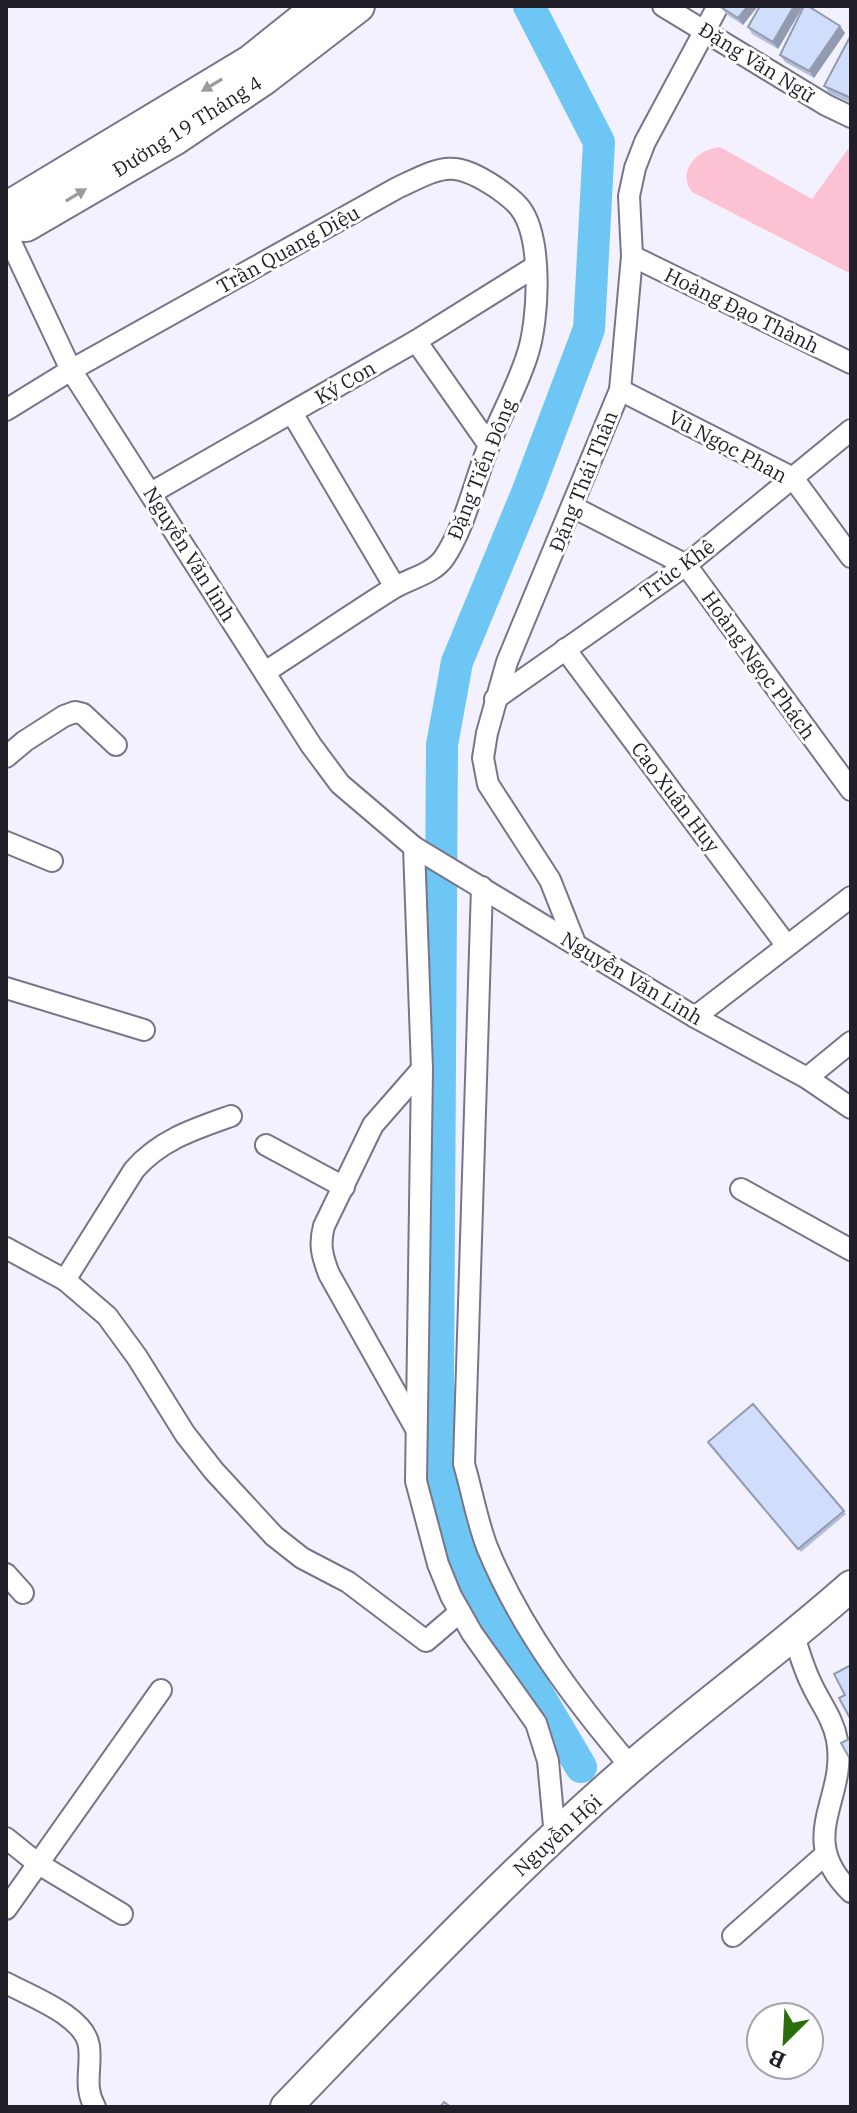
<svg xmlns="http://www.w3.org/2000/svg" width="857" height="2113" viewBox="0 0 857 2113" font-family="'IBM Plex Serif',serif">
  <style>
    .green { fill: #fcc2d4 }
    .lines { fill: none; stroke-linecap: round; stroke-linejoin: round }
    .river { stroke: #6dc6f4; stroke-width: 32 }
    .street-casing { stroke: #797588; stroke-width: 24 }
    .secondary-casing { stroke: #797588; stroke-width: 34 }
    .primary-casing { stroke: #797588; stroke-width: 36 }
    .street { stroke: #fff; stroke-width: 20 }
    .secondary { stroke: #fff; stroke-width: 30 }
    .primary { stroke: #fff; stroke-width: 32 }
    .wall { fill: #b3bfd8 }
    .shaded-wall { fill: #929bb0 }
    .building { fill: #d0defb; stroke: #929bb0; stroke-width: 2 }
    .oneway { fill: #9b9a9e }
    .labels { text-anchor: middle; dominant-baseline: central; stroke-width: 6; stroke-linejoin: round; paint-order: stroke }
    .street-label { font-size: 20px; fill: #211f27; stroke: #fff }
  </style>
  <rect width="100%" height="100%" fill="#f4f1fe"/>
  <path class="green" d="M 720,147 L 812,199 L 848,149 L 851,150 L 851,274 L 692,192 C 676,171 698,149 720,147 Z"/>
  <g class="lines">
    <path class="river" d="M 529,6 L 599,142 L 589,329 L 527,493 L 457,662 L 442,745 L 438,1381 L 444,1490 L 455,1534 L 481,1597 L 581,1767"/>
    <g class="street-casing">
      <g id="street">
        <path d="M 663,6 L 826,105 L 851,117"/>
        <path d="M 6,232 L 71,370 L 311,745 L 340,784 L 414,847 L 695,1017 L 807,1078 L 851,1108"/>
        <path d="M 632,256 L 851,363"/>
        <path d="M 416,341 L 489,445"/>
        <path d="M 620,390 L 793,478 L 851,557"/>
        <path d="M 6,410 L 71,370 L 397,188 C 442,167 452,158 497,188 C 504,193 514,200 520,208 C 543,238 539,321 527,356 C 517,387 501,415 489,445 C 474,482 466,525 444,558 C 433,574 408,579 392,589 C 349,616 307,645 265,672"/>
        <path d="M 292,413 L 395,587"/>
        <path d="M 151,493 L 416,341 L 536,266"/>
        <path d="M 573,507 L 686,565 L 851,790"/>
        <path d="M 565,649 L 787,946"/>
        <path d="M 495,699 L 686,565 L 851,430"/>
        <path d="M 6,757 L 25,741 L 64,716 L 75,712 L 83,714 L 116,745"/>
        <path d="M 6,842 L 52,861"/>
        <path d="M 414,847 L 422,1069 L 416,1481 L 438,1564 L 451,1596 L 472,1633 L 536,1723 L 548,1761 L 555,1837"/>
        <path d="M 482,887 L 464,1464 C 472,1491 477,1521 487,1547 C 520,1628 575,1701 631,1767"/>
        <path d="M 575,943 L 550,880 L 488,784 L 483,758 L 487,733 L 507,662 L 620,390 L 632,256 L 629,196 L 635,168 L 645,142 L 718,6"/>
        <path d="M 6,988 L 144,1030"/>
        <path d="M 695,1017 L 851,897"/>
        <path d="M 807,1078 L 851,1042"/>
        <path d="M 266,1145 L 344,1187"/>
        <path d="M 741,1189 L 851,1250"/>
        <path d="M 6,1248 L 65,1280 L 107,1316 L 137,1357 L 185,1434 L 214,1471 L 274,1536 L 302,1558 L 348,1582 L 426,1641 L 460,1612"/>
        <path d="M 65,1280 L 134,1170 C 160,1140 194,1129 231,1116"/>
        <path d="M 415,1427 L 329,1274 C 322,1256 319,1244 324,1226 L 373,1125 L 422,1069"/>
        <path d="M 6,1574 L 23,1593"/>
        <path d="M 794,1636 C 799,1652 804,1669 811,1683 C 820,1703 833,1718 837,1740 C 848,1799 794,1837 851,1892"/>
        <path d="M 6,1838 L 37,1863 L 122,1914"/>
        <path d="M 6,1909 L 161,1690"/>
        <path d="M 733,1936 L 826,1854"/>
        <path d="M 6,1983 C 30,1996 85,2016 89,2046 C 92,2068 83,2086 95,2107"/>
      </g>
    </g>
    <g class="secondary-casing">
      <path id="secondary" d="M 286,2107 C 398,1991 509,1873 631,1767 C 703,1705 780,1649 851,1586"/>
    </g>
    <g class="primary-casing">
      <g id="primary">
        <path d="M 6,214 L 9,207 L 250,62 L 320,6"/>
        <path d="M 6,224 L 26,225 L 174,139 L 263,79 L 358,6"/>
      </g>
    </g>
    <use href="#street" class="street"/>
    <use href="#secondary" class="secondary"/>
    <use href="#primary" class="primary"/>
  </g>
  <g class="wall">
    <path d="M 722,6 L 758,6 L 743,25 L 726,14 L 721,7 Z"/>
    <path d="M 760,6 L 801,6 L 802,8 L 778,49 L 752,34 L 748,27 Z"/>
    <path d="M 840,26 L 845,33 L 814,78 L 785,62 L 780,55 Z"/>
    <path d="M 851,35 L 851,103 L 829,93 L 824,86 Z"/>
    <path d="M 753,1404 L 846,1514 L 801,1552 L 708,1442 Z"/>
  </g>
  <g class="shaded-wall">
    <path d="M 748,6 L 758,6 L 743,25 L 738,18 Z"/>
    <path d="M 794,6 L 801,6 L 802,8 L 778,49 L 773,42 Z"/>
    <path d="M 840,26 L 845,33 L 814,78 L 809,71 Z"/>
  </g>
  <g class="building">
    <path d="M 722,6 L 748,6 L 738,18 L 721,7 Z"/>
    <path d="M 760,6 L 794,6 L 773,42 L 748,27 Z"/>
    <path d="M 804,6 L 808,6 L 840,26 L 809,71 L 780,55 Z"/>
    <path d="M 851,35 L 851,98 L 824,86 Z"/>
    <path d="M 753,1404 L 844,1511 L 798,1549 L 708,1442 Z"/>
    <path d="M 851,1665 L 851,1720 L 839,1698 L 845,1695 L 834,1674 Z"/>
    <path d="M 851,1738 L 851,1761 L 841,1743 Z"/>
    <path d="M 444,2102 L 451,2107 L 440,2107 Z"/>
  </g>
  <defs><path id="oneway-solid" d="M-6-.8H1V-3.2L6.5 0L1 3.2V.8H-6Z" transform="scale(2)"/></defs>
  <g class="oneway">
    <use href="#oneway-solid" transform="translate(212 85) rotate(149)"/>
    <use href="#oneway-solid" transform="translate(76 195) rotate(-31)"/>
  </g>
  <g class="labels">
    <g class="street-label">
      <text transform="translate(757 62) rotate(32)">Đặng Văn Ngữ</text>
      <text transform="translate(187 126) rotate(-32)">Đường 19 Tháng 4</text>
      <text transform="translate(288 249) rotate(-29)">Trần Quang Diệu</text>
      <text transform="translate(742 310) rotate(26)">Hoàng Đạo Thành</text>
      <text transform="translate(345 382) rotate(-30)">Ký Con</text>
      <text transform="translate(728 446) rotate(28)">Vũ Ngọc Phan</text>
      <text transform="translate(481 469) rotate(-68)">Đặng Tiến Đông</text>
      <text transform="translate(583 481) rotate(-68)">Đặng Thái Thân</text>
      <text transform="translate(190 554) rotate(58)">Nguyễn Văn linh</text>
      <text transform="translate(677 569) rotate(-36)">Trúc Khê</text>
      <text transform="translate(759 665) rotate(54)">Hoàng Ngọc Phách</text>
      <text transform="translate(676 797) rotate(53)">Cao Xuân Huy</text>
      <text transform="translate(632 978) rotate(31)">Nguyễn Văn Linh</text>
      <text transform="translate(557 1835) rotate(-42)">Nguyễn Hội</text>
    </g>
  </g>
  <rect width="857" height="2113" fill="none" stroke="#211f27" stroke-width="16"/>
  <g transform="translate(785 2041) rotate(204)"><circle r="38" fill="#ffffff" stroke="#a6a5a9" stroke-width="2"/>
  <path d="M0-6L14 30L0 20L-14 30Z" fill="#2a6f0b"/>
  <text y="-12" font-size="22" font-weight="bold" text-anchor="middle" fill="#211f27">B</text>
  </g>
</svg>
